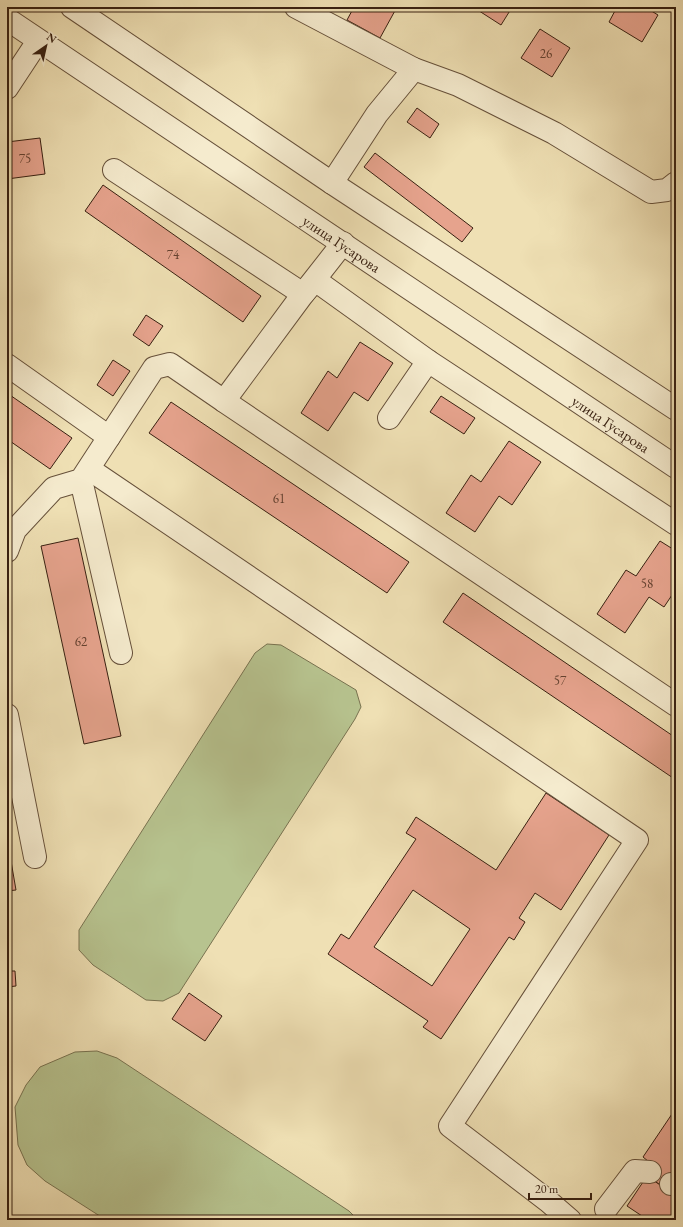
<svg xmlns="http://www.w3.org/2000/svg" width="683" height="1227" viewBox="0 0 683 1227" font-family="'EB Garamond',serif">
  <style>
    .green { fill: #b7c38f; stroke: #787250 }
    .building { fill: #e6a38d; stroke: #382011; fill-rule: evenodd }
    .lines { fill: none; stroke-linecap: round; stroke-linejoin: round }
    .minor-casing { stroke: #66503a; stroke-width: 24 }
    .minor { stroke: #f5ebce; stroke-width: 22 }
    .labels { text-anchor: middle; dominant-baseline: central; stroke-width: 3.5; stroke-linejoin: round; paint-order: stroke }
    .number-label { font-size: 13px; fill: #644130 }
    .street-label { font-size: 15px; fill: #382011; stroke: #f5ebce }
  </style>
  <rect width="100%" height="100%" fill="#efe0b4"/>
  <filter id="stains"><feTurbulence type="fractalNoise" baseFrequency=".005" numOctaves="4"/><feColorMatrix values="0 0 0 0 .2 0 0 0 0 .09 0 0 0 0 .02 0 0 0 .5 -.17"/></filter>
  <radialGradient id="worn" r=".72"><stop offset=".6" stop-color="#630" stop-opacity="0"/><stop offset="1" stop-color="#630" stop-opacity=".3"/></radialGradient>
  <g class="green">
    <path d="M 267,644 L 281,645 L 356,690 L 361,707 L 355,719 L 179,993 L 163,1001 L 146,1000 L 93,965 L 79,950 L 79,930 L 255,653 Z"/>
    <path d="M 97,1051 L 117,1058 L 349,1211 L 358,1220 L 106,1220 L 45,1181 L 27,1165 L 18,1145 L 15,1107 L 26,1085 L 40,1067 L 75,1052 Z"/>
  </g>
  <g class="building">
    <path d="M 354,7 L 397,7 L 380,38 L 347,20 Z"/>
    <path d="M 473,7 L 508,7 L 511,9 L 501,25 Z"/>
    <path d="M 617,7 L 645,7 L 658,15 L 642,42 L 609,22 Z"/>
    <path d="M 540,29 L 570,48 L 552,77 L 521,58 Z"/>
    <path d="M 417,108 L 439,124 L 430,138 L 407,122 Z"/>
    <path d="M 40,138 L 45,174 L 7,179 L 7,142 Z"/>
    <path d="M 375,153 L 473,228 L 462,242 L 364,167 Z"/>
    <path d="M 103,185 L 261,296 L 243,322 L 85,211 Z"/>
    <path d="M 146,315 L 163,326 L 149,346 L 133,335 Z"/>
    <path d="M 360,342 L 393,363 L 368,401 L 354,392 L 328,431 L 301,413 L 328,371 L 337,378 Z"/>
    <path d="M 113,360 L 130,371 L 113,396 L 97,385 Z"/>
    <path d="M 7,393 L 72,438 L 50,469 L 7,439 Z"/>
    <path d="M 441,396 L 475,418 L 464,434 L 430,412 Z"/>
    <path d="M 171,402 L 409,562 L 387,593 L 149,433 Z"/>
    <path d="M 509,441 L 541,462 L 512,505 L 499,496 L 475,532 L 446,513 L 471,475 L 481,482 Z"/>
    <path d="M 78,538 L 121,736 L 84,744 L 41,546 Z"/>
    <path d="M 660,541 L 676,551 L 676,589 L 664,607 L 649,597 L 625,633 L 597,614 L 626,570 L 636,576 Z"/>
    <path d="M 463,593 L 676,738 L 676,780 L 443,622 Z"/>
    <path d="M 546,793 L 609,835 L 561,910 L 535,893 L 519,918 L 525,922 L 514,940 L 509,937 L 441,1039 L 423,1027 L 428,1021 L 328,954 L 341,934 L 349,939 L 416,839 L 406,833 L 416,817 L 496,870 ZM 413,890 L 470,929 L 432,986 L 374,947 Z"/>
    <path d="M 7,838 L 16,890 L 7,891 Z"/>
    <path d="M 7,971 L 15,971 L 16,986 L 7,987 Z"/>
    <path d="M 189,993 L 222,1016 L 205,1041 L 172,1019 Z"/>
    <path d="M 676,1108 L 676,1177 L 668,1190 L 647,1176 L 654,1166 L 643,1157 Z"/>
    <path d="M 647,1176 L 676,1196 L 676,1220 L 648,1220 L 627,1206 Z"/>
  </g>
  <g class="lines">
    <g class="minor-casing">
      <g id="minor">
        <path d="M 72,7 L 332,183 L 676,409"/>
        <path d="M 296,7 L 414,69 L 458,85 L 554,133 L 651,192 L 667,190 L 676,183"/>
        <path id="s1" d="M 7,19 L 676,467"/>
        <path d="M 7,88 L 38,41"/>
        <path d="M 114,170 L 303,294 L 315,280 L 428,361 L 676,524"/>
        <path d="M 332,183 L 377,114 L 414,69"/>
        <path d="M 7,365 L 109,437"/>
        <path d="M 224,401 L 676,705"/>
        <path d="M 389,418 L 428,361"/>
        <path d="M 89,469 L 637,840 L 450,1126 L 548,1201 L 570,1220"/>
        <path d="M 81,480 L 121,653"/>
        <path d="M 7,551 L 15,530 L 54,488 L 81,480 L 154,368 L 170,364 L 224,401 L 303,294 L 343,243"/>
        <path d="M 7,715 L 35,857"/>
        <path d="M 671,1184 L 676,1184"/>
        <path d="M 606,1209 L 635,1171 L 650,1172"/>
      </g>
    </g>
    <use href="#minor" class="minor"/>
  </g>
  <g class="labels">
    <g class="number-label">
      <text x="546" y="53">26</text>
      <text x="25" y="158">75</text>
      <text x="173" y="254">74</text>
      <text x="279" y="498">61</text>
      <text x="647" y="583">58</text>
      <text x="81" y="641">62</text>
      <text x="560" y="680">57</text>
    </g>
    <g class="street-label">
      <text stroke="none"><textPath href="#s1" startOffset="403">улица Гусарова</textPath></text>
      <text stroke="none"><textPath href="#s1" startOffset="727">улица Гусарова</textPath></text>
    </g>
  </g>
  <rect width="683" height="1227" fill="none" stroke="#efe0b4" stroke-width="24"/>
  <rect x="8" y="8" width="667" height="1211" fill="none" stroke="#382011" stroke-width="2"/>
  <rect x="12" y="12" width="659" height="1203" fill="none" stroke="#382011"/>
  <g transform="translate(46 46) rotate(34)" stroke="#f5ebce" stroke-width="3" paint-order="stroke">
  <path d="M0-3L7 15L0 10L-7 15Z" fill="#382011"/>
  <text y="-6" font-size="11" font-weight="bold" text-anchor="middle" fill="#382011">N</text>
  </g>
  <path d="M529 1193v6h62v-6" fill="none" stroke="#382011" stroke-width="2"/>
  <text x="535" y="1193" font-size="12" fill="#382011" stroke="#f5ebce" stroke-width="3" paint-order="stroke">20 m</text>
  <rect width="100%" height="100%" filter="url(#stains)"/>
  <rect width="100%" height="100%" fill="url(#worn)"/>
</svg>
